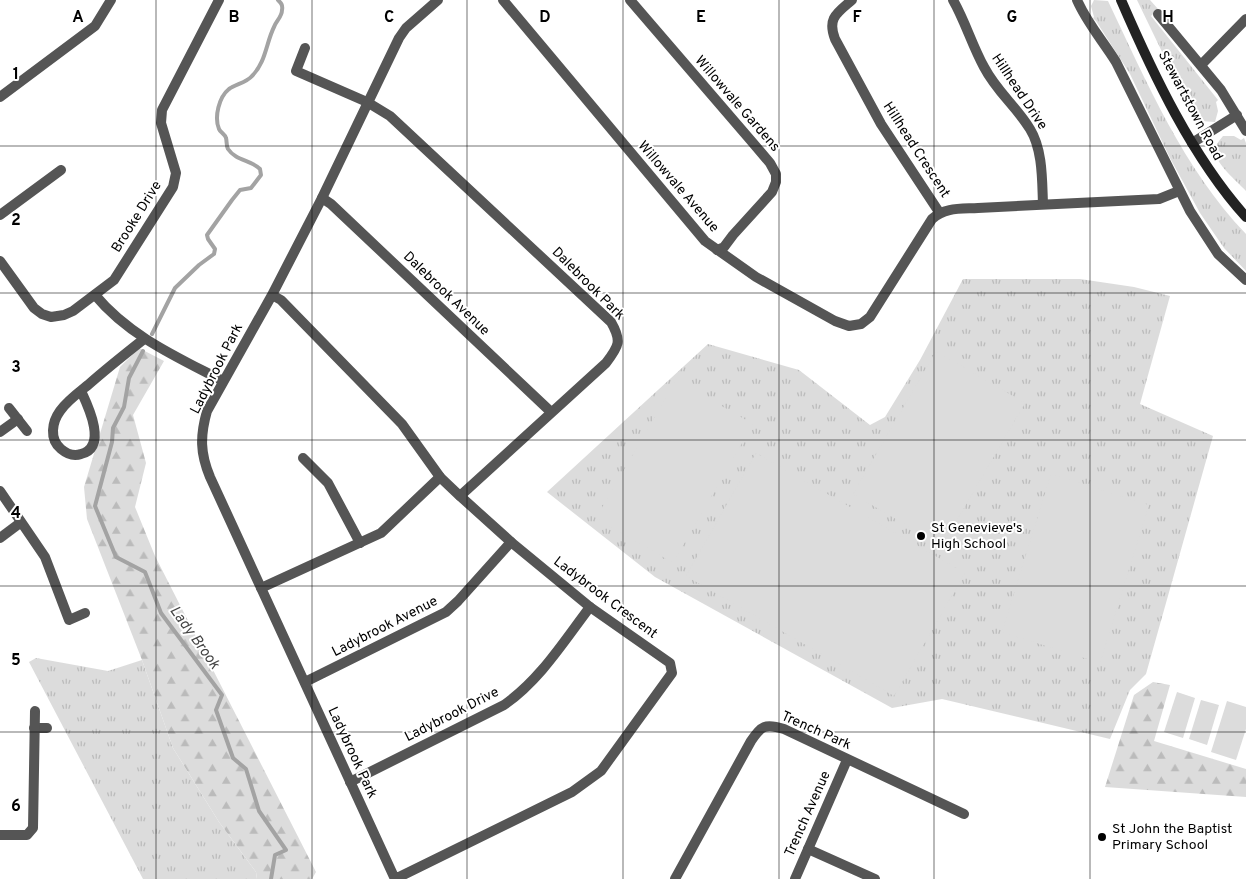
<svg xmlns="http://www.w3.org/2000/svg" width="1246" height="879" viewBox="0 0 1246 879" font-family="Overpass,sans-serif">
  <style>
    .grass { fill: url(#grass-tufts) }
    .forest { fill: url(#forest-firs) }
    .garden { fill: #dcdcdc }
    .lines { fill: none; stroke-linecap: round; stroke-linejoin: round }
    .stream { stroke: #a3a3a3; stroke-width: 4 }
    .street { stroke: #555; stroke-width: 10 }
    .secondary { stroke: #222; stroke-width: 10 }
    .grid { fill: none; stroke: #000; stroke-width: 1; stroke-opacity: 0.55 }
    .poi-dot { fill: #000; stroke: #fff; stroke-width: 2 }
    .labels { text-anchor: middle; dominant-baseline: central; stroke-width: 4; stroke-linejoin: round; paint-order: stroke }
    .street-label { font-size: 14px; fill: #000; stroke: #fff }
    .poi-label { font-size: 14px; fill: #000; stroke: #fff; text-anchor: start }
    .water-label { font-size: 15px; font-style: italic; fill: #444; stroke: #fff }
    .grid-label { font-size: 16px; text-anchor: middle; font-weight: bold; fill: #000; stroke: #fff; stroke-width: 4; stroke-linejoin: round; paint-order: stroke }
  </style>
  <defs>
    <pattern id="grass-tufts" width="24" height="20" patternUnits="userSpaceOnUse" patternTransform="scale(1.25)"><rect width="24" height="20" fill="#dcdcdc"/><path d="M3 7l-1-3M5 7V3M7 7l1-3M15 17l-1-3M17 17v-4M19 17l1-3" fill="none" stroke="#bbb"/></pattern>
    <pattern id="forest-firs" width="22" height="20" patternUnits="userSpaceOnUse" patternTransform="scale(1.25)"><rect width="22" height="20" fill="#dcdcdc"/><path d="M5 1l3.5 6h-7zM16 11l3.5 6h-7z" fill="#bbb"/></pattern>
  </defs>
  <rect width="100%" height="100%" fill="#fff"/>
  <g class="grass">
    <path d="M 1094,0 L 1108,1 C 1147,83 1183,168 1246,234 L 1246,271 L 1224,248 L 1200,213 L 1170,158 L 1130,74 L 1096,21 L 1093,18 L 1094,17 L 1091,6 Z"/>
    <path d="M 1137,0 L 1150,0 L 1158,9 L 1151,16 L 1218,100 L 1216,102 L 1218,111 L 1215,122 L 1201,121 L 1193,116 Z"/>
    <path d="M 1223,136 L 1234,136 L 1241,140 L 1244,138 L 1246,143 L 1246,191 C 1237,181 1215,164 1215,150 C 1216,144 1220,140 1223,136 Z"/>
    <path d="M 963,279 L 1080,279 L 1134,287 L 1170,296 L 1140,404 L 1213,436 L 1146,674 L 1130,690 L 1110,739 L 942,699 L 892,708 L 655,577 L 547,492 L 708,344 L 799,370 L 870,425 L 885,417 L 920,360 Z"/>
    <path d="M 36,658 L 108,671 L 142,660 L 173,748 L 219,822 L 256,872 L 257,879 L 143,879 L 29,662 Z"/>
  </g>
  <g class="forest">
    <path d="M 139,348 L 164,361 L 133,415 L 146,463 L 135,507 L 155,556 L 316,872 L 312,879 L 257,879 L 256,872 L 219,822 L 173,748 L 142,660 L 87,519 L 84,487 L 120,367 Z"/>
    <path d="M 1153,682 L 1170,685 L 1154,741 L 1246,769 L 1246,797 L 1105,787 L 1134,695 Z"/>
  </g>
  <g class="garden">
    <path d="M 936,351 L 1025,403 L 942,546 L 853,494 Z"/>
    <path d="M 676,380 L 753,424 L 673,563 L 596,518 Z"/>
    <path d="M 756,453 L 965,573 L 894,696 L 686,576 Z"/>
    <path d="M 1051,474 L 1149,505 L 1100,663 L 1002,632 Z"/>
    <path d="M 1177,692 L 1195,698 L 1183,738 L 1164,732 Z"/>
    <path d="M 1201,700 L 1219,705 L 1207,745 L 1189,739 Z"/>
    <path d="M 1227,701 L 1246,707 L 1246,729 L 1236,760 L 1211,752 Z"/>
  </g>
  <g class="lines">
    <g class="stream">
      <path d="M 152,334 L 175,288 L 199,265 L 214,254 L 215,249 L 208,239 L 207,235 L 232,200 L 240,190 L 251,188 L 261,175 L 260,169 C 251,160 236,161 228,149 C 226,145 227,141 226,138 C 225,134 220,132 219,129 C 214,117 219,97 229,89 C 236,84 246,83 252,76 C 266,62 266,43 274,27 C 276,21 282,17 282,10 C 283,5 281,3 278,0"/>
      <path d="M 143,351 L 129,378 L 124,407 L 113,428 L 112,442 L 95,506 L 116,557 L 145,572 L 161,613 L 222,695 L 216,710 L 233,758 L 246,769 L 259,811 L 286,850 L 275,855 L 271,879"/>
    </g>
    <g class="street">
      <path d="M 503,0 L 705,241 L 756,277 L 835,321 L 849,326 L 861,324 L 870,317 L 932,219 C 945,207 961,209 978,208 L 1159,199 L 1179,191"/>
      <path d="M 630,0 L 753,143 L 770,163 L 776,174 L 776,182 L 772,192 L 733,235 L 724,247 L 717,250"/>
      <path d="M 852,0 C 837,13 827,18 835,39 L 881,124 L 939,212"/>
      <path d="M 953,0 C 965,21 972,45 984,67 C 997,92 1016,106 1030,129 C 1043,150 1042,181 1043,204"/>
      <path d="M 1077,0 C 1087,23 1103,41 1116,62 L 1190,211 L 1218,254 L 1246,280"/>
      <path d="M 1158,14 L 1221,90 L 1246,131"/>
      <path d="M 305,48 L 296,71 L 367,102 L 390,116 L 611,322 C 622,341 619,346 606,363 L 460,496"/>
      <path d="M 1201,65 L 1246,19"/>
      <path d="M 0,97 L 95,26 L 111,0"/>
      <path d="M 1192,143 L 1237,115"/>
      <path d="M 322,198 L 331,204 L 551,412"/>
      <path d="M 0,215 L 61,170"/>
      <path d="M 0,261 L 34,308 L 42,314 L 51,317 L 64,315 L 73,311 L 114,280 L 173,187 L 176,173 L 161,123 L 162,110 L 219,0"/>
      <path d="M 95,295 C 129,336 177,357 223,381"/>
      <path d="M 272,295 L 281,300 L 402,424 L 440,477 L 460,496 L 511,542 L 590,607 L 670,663 L 672,673 L 601,771 L 572,792 L 395,879 L 210,477 C 200,453 200,436 207,411 L 272,295 L 322,198 L 399,38 L 406,28 L 438,0"/>
      <path d="M 81,391 C 88,406 108,447 81,454 C 73,457 67,454 61,449 C 49,439 52,422 60,411 C 67,401 78,393 88,385 C 106,369 125,354 144,339"/>
      <path d="M 9,408 L 27,431"/>
      <path d="M 0,432 L 18,419"/>
      <path d="M 303,458 L 328,483 L 360,543"/>
      <path d="M 0,491 L 45,557 L 69,620 L 85,613"/>
      <path d="M 0,538 L 20,523"/>
      <path d="M 261,588 L 381,533 L 440,477"/>
      <path d="M 305,682 L 446,612 L 458,601 L 511,542"/>
      <path d="M 34,728 L 47,728"/>
      <path d="M 350,782 L 504,705 C 540,680 564,641 590,607"/>
      <path d="M 0,835 L 27,835 L 33,828 L 35,711"/>
      <path d="M 808,849 L 875,879"/>
      <path d="M 675,879 L 751,741 C 761,726 765,723 784,729 L 964,814"/>
      <path d="M 795,879 L 847,760"/>
    </g>
    <path class="secondary" d="M 1121,0 C 1153,74 1192,157 1246,217"/>
  </g>
  <path class="grid" d="M 156,0 L 156,879M 312,0 L 312,879M 467,0 L 467,879M 623,0 L 623,879M 779,0 L 779,879M 934,0 L 934,879M 1090,0 L 1090,879M 0,146 L 1246,146M 0,293 L 1246,293M 0,440 L 1246,440M 0,586 L 1246,586M 0,732 L 1246,732"/>
  <g class="poi-dot">
    <circle cx="921" cy="536" r="5"/>
    <circle cx="1102" cy="837" r="5"/>
  </g>
  <g class="labels">
    <g class="street-label">
      <text transform="translate(1019 92) rotate(56)">Hillhead Drive</text>
      <text transform="translate(737 104) rotate(49)">Willowvale Gardens</text>
      <text transform="translate(1190 106) rotate(62)">Stewartstown Road</text>
      <text transform="translate(916 150) rotate(57)">Hillhead Crescent</text>
      <text transform="translate(678 187) rotate(49)">Willowvale Avenue</text>
      <text transform="translate(137 217) rotate(-58)">Brooke Drive</text>
      <text transform="translate(588 284) rotate(45)">Dalebrook Park</text>
      <text transform="translate(446 294) rotate(44)">Dalebrook Avenue</text>
      <text transform="translate(217 369) rotate(-63)">Ladybrook Park</text>
      <text transform="translate(605 598) rotate(37)">Ladybrook Crescent</text>
      <text transform="translate(385 627) rotate(-27)">Ladybrook Avenue</text>
      <text transform="translate(452 715) rotate(-27)">Ladybrook Drive</text>
      <text transform="translate(816 731) rotate(24)">Trench Park</text>
      <text transform="translate(352 753) rotate(65)">Ladybrook Park</text>
      <text transform="translate(808 814) rotate(-66)">Trench Avenue</text>
    </g>
    <g class="poi-label">
      <text x="931" y="528">St Genevieve's<tspan x="931" dy="16">High School</tspan></text>
      <text x="1112" y="829">St John the Baptist<tspan x="1112" dy="16">Primary School</tspan></text>
    </g>
    <g class="water-label">
      <text transform="translate(194 638) rotate(54)">Lady Brook</text>
    </g>
  </g>
  <g class="grid-label">
    <text x="78" y="22">A</text>
    <text x="234" y="22">B</text>
    <text x="389" y="22">C</text>
    <text x="545" y="22">D</text>
    <text x="701" y="22">E</text>
    <text x="857" y="22">F</text>
    <text x="1012" y="22">G</text>
    <text x="1168" y="22">H</text>
    <text x="16" y="79">1</text>
    <text x="16" y="225">2</text>
    <text x="16" y="372">3</text>
    <text x="16" y="518">4</text>
    <text x="16" y="665">5</text>
    <text x="16" y="811">6</text>
  </g>
</svg>
